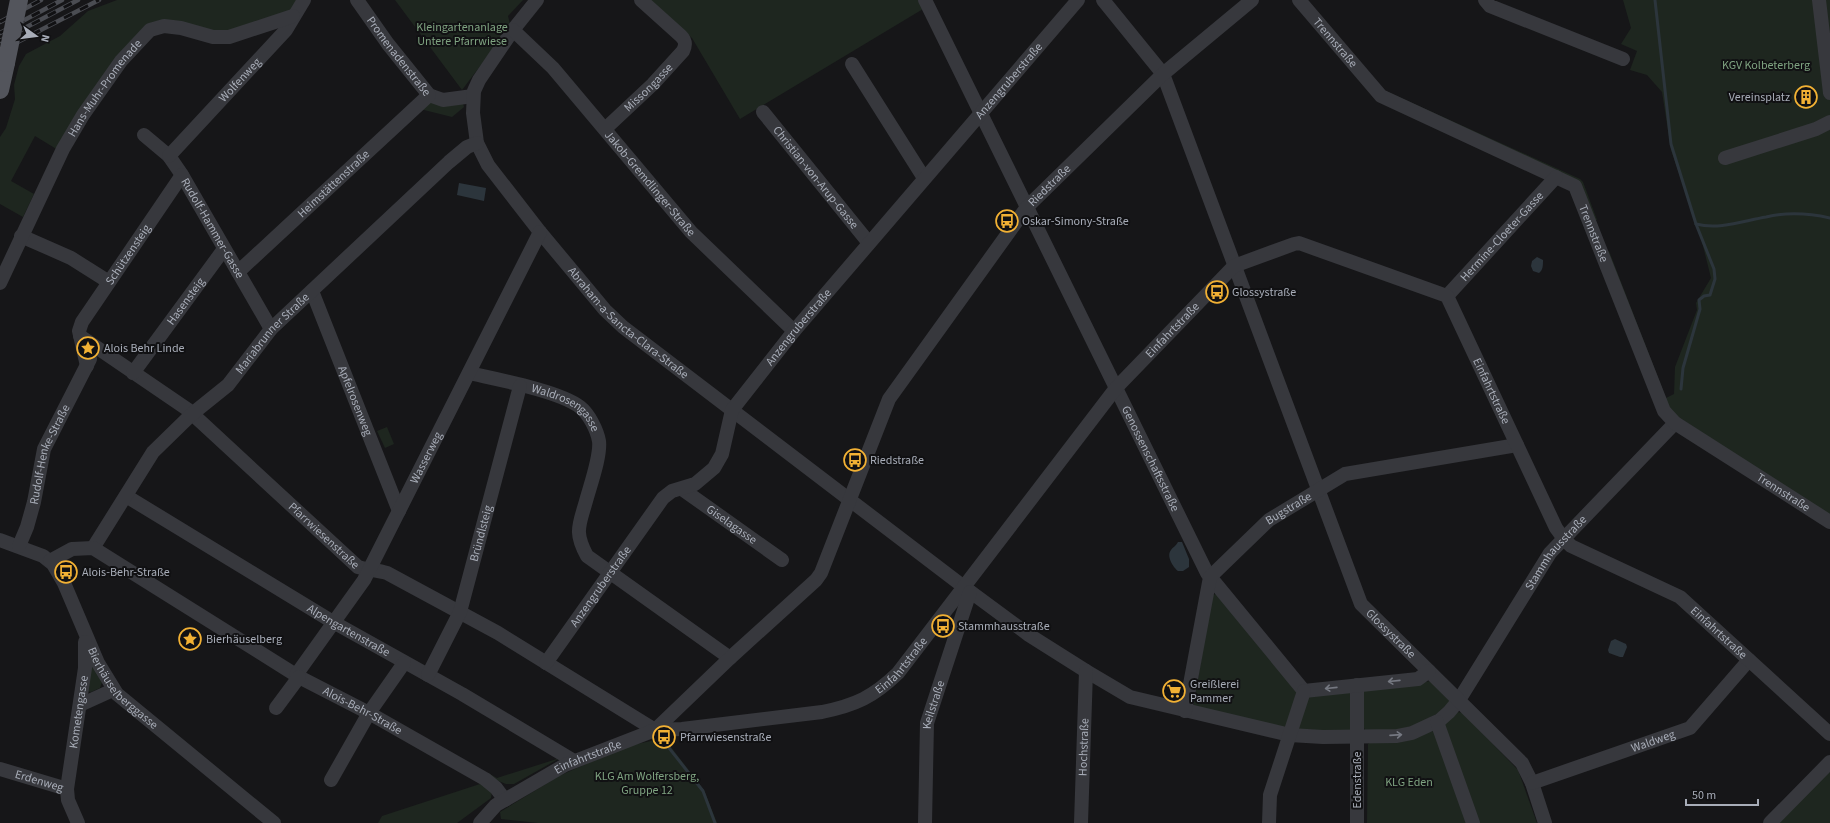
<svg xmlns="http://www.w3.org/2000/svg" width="1830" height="823" viewBox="0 0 1830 823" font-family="'Source Sans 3',sans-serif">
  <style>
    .green { fill: #1e261f }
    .water { fill: #2c353c }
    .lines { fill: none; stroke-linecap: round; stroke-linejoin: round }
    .stream { stroke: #2c353c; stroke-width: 3 }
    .minor { stroke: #37383d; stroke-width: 14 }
    .major { stroke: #53555c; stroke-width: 18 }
    .rail-casing { stroke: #4a4c52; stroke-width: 4.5 }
    .rail { stroke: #111113; stroke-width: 3; stroke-dasharray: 9; stroke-linecap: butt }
    .major-bridge { stroke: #53555c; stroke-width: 18 }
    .oneway { stroke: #757881 }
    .labels { text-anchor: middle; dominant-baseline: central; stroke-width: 4; stroke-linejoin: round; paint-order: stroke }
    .park-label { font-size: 12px; fill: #7fa381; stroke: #111113 }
    .street-label { font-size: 12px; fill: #a8adb8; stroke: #111113 }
    .poi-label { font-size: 12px; fill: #a8adb8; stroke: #111113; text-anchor: start }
  </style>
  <rect width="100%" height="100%" fill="#161618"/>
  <g class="green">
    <path d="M 117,0 L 298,0 L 293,8 L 288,12 L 223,33 L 148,25 L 58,150 L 35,136 L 11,181 L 34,194 L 23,217 L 0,204 L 0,137 L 6,128 L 15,99 L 14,85 L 19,66 L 26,54 L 60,36 L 88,11 Z"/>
    <path d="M 395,0 L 523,0 L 508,16 L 510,24 L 487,57 L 462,90 Z"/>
    <path d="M 650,0 L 918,0 L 923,9 L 740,119 L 692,38 Z"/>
    <path d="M 1623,0 L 1830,0 L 1830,517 L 1668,410 L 1606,252 L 1609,251 L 1666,398 L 1674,394 L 1675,367 L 1697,310 L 1696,303 L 1711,278 L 1700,234 L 1671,150 L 1662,92 L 1647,75 L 1630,70 L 1637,51 L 1621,44 L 1631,28 Z"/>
    <path d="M 1386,91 L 1580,179 L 1583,182 L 1597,220 L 1595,220 L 1580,185 L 1384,94 Z"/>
    <path d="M 427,103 L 463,103 L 464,107 L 452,117 L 420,109 Z"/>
    <path d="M 387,427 L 394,444 L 385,448 L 377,431 Z"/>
    <path d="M 1217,594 L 1297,689 L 1289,726 L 1282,730 L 1193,708 L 1212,595 Z"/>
    <path d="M 92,664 L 102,682 L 100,688 L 91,692 L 87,691 Z"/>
    <path d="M 1431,681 L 1450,697 L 1449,707 L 1406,731 L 1365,730 L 1364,728 L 1364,691 Z"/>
    <path d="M 1349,692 L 1351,694 L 1352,729 L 1347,732 L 1298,729 L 1308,697 Z"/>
    <path d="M 1458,712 L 1463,713 L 1518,770 L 1537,823 L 1477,823 L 1443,727 L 1445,723 Z"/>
    <path d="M 1433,731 L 1436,732 L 1468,823 L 1367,823 L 1368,744 L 1371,742 Z"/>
    <path d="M 664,738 L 704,790 L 717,823 L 538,823 L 501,819 L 500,812 L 559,776 L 624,747 Z"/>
    <path d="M 560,758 L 514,784 L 506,784 L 486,776 L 488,773 L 497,778 Z"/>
    <path d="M 1830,770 L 1830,823 L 1777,823 Z"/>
    <path d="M 483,783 L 492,791 L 491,798 L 457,823 L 378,823 L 382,816 Z"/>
  </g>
  <g class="water">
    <path d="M 459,183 L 486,188 L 484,201 L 457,195 Z"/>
    <path d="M 1537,257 L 1543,260 C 1543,265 1543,270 1539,273 L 1533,271 L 1531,266 L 1532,261 Z"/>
    <path d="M 1178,542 L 1182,542 L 1189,559 L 1189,567 L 1183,571 L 1178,571 C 1173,567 1166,556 1171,550 C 1173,547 1176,546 1178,542 Z"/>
    <path d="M 1615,639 L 1626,644 L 1627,647 L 1623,657 L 1620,657 L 1609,653 L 1608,650 L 1611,641 Z"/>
  </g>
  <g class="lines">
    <g class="stream">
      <path d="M 1655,0 L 1671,144 L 1696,224 L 1714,269 L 1715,279 L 1710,295 L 1704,296 L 1699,300 L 1700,309 L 1683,368 L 1681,389"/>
      <path d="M 1696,224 C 1719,230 1743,221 1766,217 C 1787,212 1808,213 1830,218"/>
      <path d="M 662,739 L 703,791 L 715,823"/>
    </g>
    <g class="minor">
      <path id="s1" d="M 357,0 L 388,44 L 429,95 L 443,100 L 473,96"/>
      <path id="s2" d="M 537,0 L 513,30 L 479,80 L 474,91 L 473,113 L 477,143 L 488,165 L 540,232 L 605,310 L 623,327 L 964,587 L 1029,635 L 1086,671 L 1130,697 L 1290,735 L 1323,737 L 1397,736 L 1412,733 L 1440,720 L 1449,712 L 1459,700 L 1550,553 L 1675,423"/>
      <path id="s3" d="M 925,0 L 1207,573 L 1304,691"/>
      <path id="s4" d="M 1103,0 L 1163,74 L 1361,604 L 1522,763 L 1532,783 L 1545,823"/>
      <path id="s5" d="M 1299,0 L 1381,96 L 1575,186 L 1664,411 L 1675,423 L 1830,522"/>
      <path d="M 1485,0 L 1490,6 L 1623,59"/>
      <path d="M 1819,0 L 1830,93"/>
      <path id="s6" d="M 513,30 L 553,68 L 691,232 L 794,331"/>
      <path d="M 852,64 L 924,178"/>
      <path id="s7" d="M 763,112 L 869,243"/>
      <path id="s8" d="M 605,129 L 653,84 L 683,51 C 686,45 686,41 681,36 L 641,0"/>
      <path id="s9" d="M 144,135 L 169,156 L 182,175 L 271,329"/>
      <path id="s10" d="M 169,156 L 286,30 L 304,0"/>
      <path d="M 1725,158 L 1816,129 L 1830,122"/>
      <path d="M 21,236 L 71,258 L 109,282"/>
      <path id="s11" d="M 238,272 L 429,95"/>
      <path id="s12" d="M 0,283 L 63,149 L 83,115 L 121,61 L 150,30 L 164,26 L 181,28 L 213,37 L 229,37 L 293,16"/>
      <path id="s13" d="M 312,291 L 399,511"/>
      <path id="s14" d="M 1447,296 L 1556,177"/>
      <path id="s15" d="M 80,336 L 187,409 L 358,567 C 368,570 377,570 387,573 L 498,633 L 655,730"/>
      <path id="s16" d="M 87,366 L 79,331 L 82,322 L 182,175"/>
      <path id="s17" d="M 133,373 L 224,249"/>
      <path id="s18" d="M 469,373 C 495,379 560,391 580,407 C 589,414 597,430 599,441 C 601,456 590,486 586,501 C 579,526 574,532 587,556 L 730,658"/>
      <path id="s19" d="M 682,489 L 782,560"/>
      <path id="s20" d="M 126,496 L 333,622 L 462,694 L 574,761"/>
      <path id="s21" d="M 0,540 L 43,556 L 53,564 L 64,583 L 98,663 L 117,694 L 274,823"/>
      <path id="s22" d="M 19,546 L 27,527 L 34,502 L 44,449 L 90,359"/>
      <path id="s23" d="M 93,548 L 153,452 L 192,414 L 228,385 L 271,329 L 449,162 L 467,147 L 477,143"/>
      <path id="s24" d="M 50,561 L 72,549 L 93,548 L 299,677 L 369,713 L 485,779 L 496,788 L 505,800"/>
      <path id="s25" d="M 546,663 L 663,498 L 672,491 L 695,484 L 714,468 L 722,454 L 732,410 L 794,331 L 1078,0"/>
      <path id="s26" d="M 296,675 L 364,580 L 540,232"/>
      <path id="s27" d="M 428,675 L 460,612 L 520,386"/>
      <path d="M 1357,685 L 1357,823"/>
      <path d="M 1304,691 L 1418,679 L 1429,671"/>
      <path d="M 80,705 L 113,690"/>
      <path d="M 276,708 L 299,677"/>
      <path id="s28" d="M 1185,711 L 1210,577 L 1269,520 L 1345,474 L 1517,445"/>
      <path d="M 1437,722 L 1473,823"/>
      <path id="s29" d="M 655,730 L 730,658 L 816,580 L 821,573 L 889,399 L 1027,207 L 1163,74 L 1252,0"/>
      <path id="s30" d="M 0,769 L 67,789"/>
      <path d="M 331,780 L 369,713 L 404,663"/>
      <path id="s31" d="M 1532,783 L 1690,728 L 1749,660"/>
      <path id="s32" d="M 78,823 L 68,800 L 67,789 L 85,668 L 85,642"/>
      <path id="s33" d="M 480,823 L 496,805 L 565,765 L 655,730 L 682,729 L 822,712 C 856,705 873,697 898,673 L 1116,388 L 1234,266 L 1294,244 L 1299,243 L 1447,296 L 1556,528 L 1564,539 L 1571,546 L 1680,597 L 1830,734"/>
      <path id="s34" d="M 925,823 L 927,723 L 970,592"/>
      <path id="s35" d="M 1081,823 L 1086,671"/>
      <path d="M 1269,823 L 1270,795 L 1304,691"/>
      <path d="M 1770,823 L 1830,762"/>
    </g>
    <path class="major" d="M 0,90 L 6,63"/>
    <g class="rail-casing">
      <g id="rail">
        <path d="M 0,22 L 41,0"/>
        <path d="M 0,33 L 62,0"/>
        <path d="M 0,41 L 78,0"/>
        <path d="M 0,51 L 99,0"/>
      </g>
    </g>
    <use href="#rail" class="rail"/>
    <path class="major-bridge" d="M 6,63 L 19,0"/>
  </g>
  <defs><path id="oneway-shaft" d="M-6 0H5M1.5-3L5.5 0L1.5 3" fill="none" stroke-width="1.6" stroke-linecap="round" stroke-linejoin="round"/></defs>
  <g class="oneway">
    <use href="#oneway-shaft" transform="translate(1394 681) rotate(174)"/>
    <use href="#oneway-shaft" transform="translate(1331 688) rotate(174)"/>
    <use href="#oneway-shaft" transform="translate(1396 735) rotate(-4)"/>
  </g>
  <defs>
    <g id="building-ring" transform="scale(1.15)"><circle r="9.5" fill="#111113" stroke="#f2b134" stroke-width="1.5"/><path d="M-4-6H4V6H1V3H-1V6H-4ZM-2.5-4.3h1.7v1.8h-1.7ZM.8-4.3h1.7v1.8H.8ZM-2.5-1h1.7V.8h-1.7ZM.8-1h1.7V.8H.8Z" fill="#f2b134"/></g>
    <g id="bus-ring" transform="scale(1.15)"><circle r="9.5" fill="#111113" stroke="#f2b134" stroke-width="1.5"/><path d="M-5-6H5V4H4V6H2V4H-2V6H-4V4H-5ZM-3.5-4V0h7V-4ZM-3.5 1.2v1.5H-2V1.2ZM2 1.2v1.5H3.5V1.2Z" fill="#f2b134"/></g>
    <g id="sight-ring" transform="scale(1.15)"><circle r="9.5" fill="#111113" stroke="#f2b134" stroke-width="1.5"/><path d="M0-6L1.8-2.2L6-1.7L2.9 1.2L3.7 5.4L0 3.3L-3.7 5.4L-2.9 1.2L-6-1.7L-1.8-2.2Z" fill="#f2b134"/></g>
    <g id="supermarket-ring" transform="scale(1.15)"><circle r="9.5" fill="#111113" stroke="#f2b134" stroke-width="1.5"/><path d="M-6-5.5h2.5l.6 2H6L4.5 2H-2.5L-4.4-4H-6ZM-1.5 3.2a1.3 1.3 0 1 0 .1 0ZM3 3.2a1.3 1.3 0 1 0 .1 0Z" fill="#f2b134"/></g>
  </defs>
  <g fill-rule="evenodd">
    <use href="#building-ring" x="1806" y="97"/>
    <use href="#bus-ring" x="1007" y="221"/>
    <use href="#bus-ring" x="1217" y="292"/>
    <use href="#sight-ring" x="88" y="348"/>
    <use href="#bus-ring" x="855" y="460"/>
    <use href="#bus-ring" x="66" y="572"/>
    <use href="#bus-ring" x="943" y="626"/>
    <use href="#sight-ring" x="190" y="639"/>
    <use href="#supermarket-ring" x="1174" y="691"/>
    <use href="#bus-ring" x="664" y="737"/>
  </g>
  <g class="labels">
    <g class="park-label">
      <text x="462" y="27">Kleingartenanlage<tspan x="462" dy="14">Untere Pfarrwiese</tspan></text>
      <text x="1766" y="65">KGV Kolbeterberg</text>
      <text x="647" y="776">KLG Am Wolfersberg,<tspan x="647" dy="14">Gruppe 12</tspan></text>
      <text x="1409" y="782">KLG Eden</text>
    </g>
    <g class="street-label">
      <text stroke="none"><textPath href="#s5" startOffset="56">Trennstraße</textPath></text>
      <text stroke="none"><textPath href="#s1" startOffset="70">Promenadenstraße</textPath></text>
      <text stroke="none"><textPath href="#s10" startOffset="104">Wolfenweg</textPath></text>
      <text stroke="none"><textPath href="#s25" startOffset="754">Anzengruberstraße</textPath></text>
      <text stroke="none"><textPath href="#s8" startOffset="60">Missongasse</textPath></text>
      <text stroke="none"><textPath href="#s12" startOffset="222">Hans-Muhr-Promenade</textPath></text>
      <text stroke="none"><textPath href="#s7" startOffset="84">Christian-von-Arup-Gasse</textPath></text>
      <text stroke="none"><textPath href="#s11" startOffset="130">Heimstättenstraße</textPath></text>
      <text stroke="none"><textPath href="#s6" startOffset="206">Jakob-Gremdlinger-Straße</textPath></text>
      <text stroke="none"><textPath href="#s29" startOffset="683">Riedstraße</textPath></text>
      <text stroke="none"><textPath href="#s9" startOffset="117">Rudolf-Hammer-Gasse</textPath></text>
      <text stroke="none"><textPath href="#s5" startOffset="391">Trennstraße</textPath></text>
      <text stroke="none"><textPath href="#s14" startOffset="81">Hermine-Cloeter-Gasse</textPath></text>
      <text stroke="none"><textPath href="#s16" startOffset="127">Schützensteig</textPath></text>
      <text stroke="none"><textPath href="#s17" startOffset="89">Hasensteig</textPath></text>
      <text stroke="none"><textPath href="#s2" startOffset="400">Abraham-a-Sancta-Clara-Straße</textPath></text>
      <text stroke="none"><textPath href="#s25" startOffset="430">Anzengruberstraße</textPath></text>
      <text stroke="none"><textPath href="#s33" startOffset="895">Einfahrtstraße</textPath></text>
      <text stroke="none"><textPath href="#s23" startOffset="282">Mariabrunner Straße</textPath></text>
      <text stroke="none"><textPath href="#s33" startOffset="1315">Einfahrtstraße</textPath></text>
      <text stroke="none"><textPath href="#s13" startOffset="118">Apfelrosenweg</textPath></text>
      <text stroke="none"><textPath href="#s18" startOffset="105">Waldrosengasse</textPath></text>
      <text stroke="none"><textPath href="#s22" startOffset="97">Rudolf-Henke-Straße</textPath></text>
      <text stroke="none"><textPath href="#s26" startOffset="254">Wasserweg</textPath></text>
      <text stroke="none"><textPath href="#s3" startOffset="511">Genossenschaftsstraße</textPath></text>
      <text stroke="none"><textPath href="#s5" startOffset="727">Trennstraße</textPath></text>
      <text stroke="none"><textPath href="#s28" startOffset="241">Bugstraße</textPath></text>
      <text stroke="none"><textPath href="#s19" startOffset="61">Giselagasse</textPath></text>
      <text stroke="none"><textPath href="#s27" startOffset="152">Bründlsteig</textPath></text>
      <text stroke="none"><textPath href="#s15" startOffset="316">Pfarrwiesenstraße</textPath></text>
      <text stroke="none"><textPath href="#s2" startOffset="1549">Stammhausstraße</textPath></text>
      <text stroke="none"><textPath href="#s25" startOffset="94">Anzengruberstraße</textPath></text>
      <text stroke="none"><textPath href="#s20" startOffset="260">Alpengartenstraße</textPath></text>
      <text stroke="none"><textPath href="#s33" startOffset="1663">Einfahrtstraße</textPath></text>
      <text stroke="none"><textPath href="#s4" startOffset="703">Glossystraße</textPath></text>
      <text stroke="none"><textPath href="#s33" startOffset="463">Einfahrtstraße</textPath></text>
      <text stroke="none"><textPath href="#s21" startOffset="203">Bierhäuselberggasse</textPath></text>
      <text stroke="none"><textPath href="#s34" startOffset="119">Keilstraße</textPath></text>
      <text stroke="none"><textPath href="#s24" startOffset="361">Alois-Behr-Straße</textPath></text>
      <text stroke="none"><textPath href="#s32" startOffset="114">Kometengasse</textPath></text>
      <text stroke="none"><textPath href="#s31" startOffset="128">Waldweg</textPath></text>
      <text stroke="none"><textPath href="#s35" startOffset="76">Hochstraße</textPath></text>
      <text stroke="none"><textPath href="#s33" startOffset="128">Einfahrtstraße</textPath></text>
      <text transform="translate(1357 780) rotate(-90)">Edenstraße</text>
      <text stroke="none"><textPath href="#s30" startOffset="41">Erdenweg</textPath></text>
    </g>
    <g class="poi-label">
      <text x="1790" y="97" text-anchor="end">Vereinsplatz</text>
      <text x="1022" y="221">Oskar-Simony-Straße</text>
      <text x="1232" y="292">Glossystraße</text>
      <text x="104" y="348">Alois Behr Linde</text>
      <text x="870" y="460">Riedstraße</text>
      <text x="82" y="572">Alois-Behr-Straße</text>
      <text x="958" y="626">Stammhausstraße</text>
      <text x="206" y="639">Bierhäuselberg</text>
      <text x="1190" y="684">Greißlerei<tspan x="1190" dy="14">Pammer</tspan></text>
      <text x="680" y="737">Pfarrwiesenstraße</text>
    </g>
  </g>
  <g transform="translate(36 36) rotate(104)" stroke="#111113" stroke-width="3" paint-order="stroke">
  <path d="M0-3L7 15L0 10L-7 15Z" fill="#a8adb8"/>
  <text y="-6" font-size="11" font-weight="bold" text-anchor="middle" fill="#a8adb8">N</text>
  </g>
  <path d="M1686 799v6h72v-6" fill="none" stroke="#a8adb8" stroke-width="2"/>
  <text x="1692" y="799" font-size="12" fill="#a8adb8" stroke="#111113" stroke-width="3" paint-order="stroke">50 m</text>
</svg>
